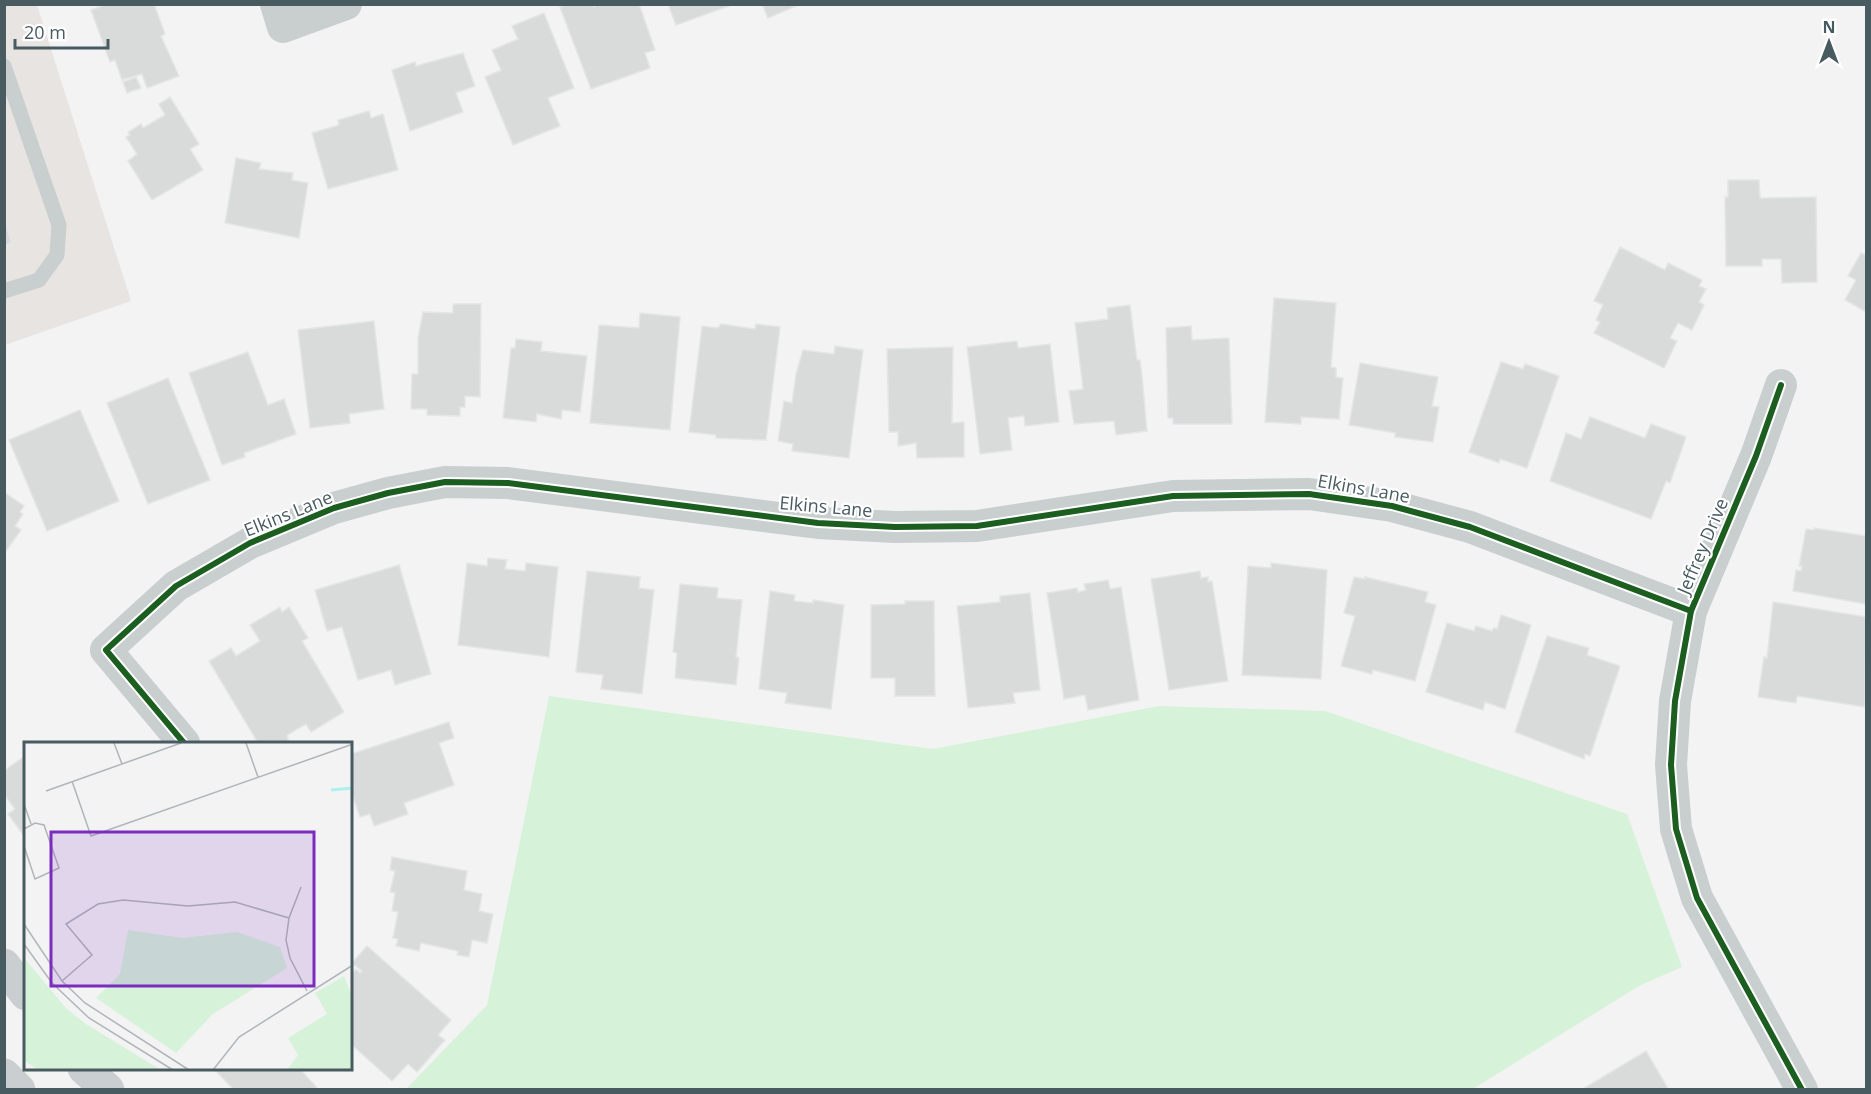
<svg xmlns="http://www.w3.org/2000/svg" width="1871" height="1094" viewBox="0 0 1871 1094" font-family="'Open Sans',sans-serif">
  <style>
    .commercial { fill: #e7e4e1 }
    .green { fill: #d6f3da }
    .building { fill: #d9dbdb; stroke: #e4e5e6; stroke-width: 1.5 }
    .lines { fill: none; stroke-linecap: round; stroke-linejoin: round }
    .lane { stroke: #c9cecf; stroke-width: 15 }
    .street { stroke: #c9cecf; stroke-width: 32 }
    .secondary { stroke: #caced0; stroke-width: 33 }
    .cycleway-casing { stroke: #fff; stroke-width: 10 }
    .cycleway { stroke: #1b5e20; stroke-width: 6 }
    .labels { text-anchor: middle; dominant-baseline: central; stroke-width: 4.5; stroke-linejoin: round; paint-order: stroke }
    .street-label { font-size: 18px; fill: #485b61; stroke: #fff }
    .inset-river { fill: none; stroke: #aaf2f0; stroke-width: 3 }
    .inset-road { fill: none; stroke: #afb6b9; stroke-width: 1.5 }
    .view { fill: #7b2cbf; fill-opacity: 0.15; stroke: #7b2cbf; stroke-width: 3 }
    .inset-edge { fill: none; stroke: #485b61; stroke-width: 3 }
  </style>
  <rect width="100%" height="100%" fill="#f3f3f3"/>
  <path class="commercial" d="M 4,5 L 37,5 L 131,301 L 5,345 Z"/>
  <path class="green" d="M 549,696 L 933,749 L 1159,706 L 1325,711 L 1627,814 L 1682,967 L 1639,986 L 1473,1089 L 406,1089 L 487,1005 Z"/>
  <g class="building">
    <path d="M 107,4 L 154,4 L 165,34 L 161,36 L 179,76 L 147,88 L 142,74 L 122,80 L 115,60 L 110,62 L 91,10 Z"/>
    <path d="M 568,4 L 593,4 L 594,7 L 597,4 L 639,4 L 655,50 L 645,53 L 650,68 L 591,89 L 560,7 Z"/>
    <path d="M 668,4 L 732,4 L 732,5 L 676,25 Z"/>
    <path d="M 762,4 L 801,4 L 768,18 Z"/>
    <path d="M 544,13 L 574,88 L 548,98 L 560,126 L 513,145 L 485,77 L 501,70 L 492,50 L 518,39 L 512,26 Z"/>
    <path d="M 463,53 L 475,86 L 456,93 L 463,112 L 410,131 L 392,70 L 415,62 L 416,66 Z"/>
    <path d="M 136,77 L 141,88 L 127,93 L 123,82 Z"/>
    <path d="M 170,97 L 199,144 L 190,149 L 203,170 L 152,200 L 128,161 L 137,154 L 126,137 L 130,135 L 128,132 L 141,124 L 143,128 L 165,115 L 159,104 Z"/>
    <path d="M 369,111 L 371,118 L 383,114 L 398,170 L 328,189 L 312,133 L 339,125 L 338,120 Z"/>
    <path d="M 236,158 L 261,163 L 259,169 L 293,173 L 292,180 L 308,183 L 299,238 L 225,223 Z"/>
    <path d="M 1728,180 L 1759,180 L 1760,198 L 1816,197 L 1817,282 L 1782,283 L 1781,259 L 1762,259 L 1762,266 L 1726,266 L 1725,197 L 1728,197 Z"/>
    <path d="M 4,220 L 12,243 L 4,246 Z"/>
    <path d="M 1620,247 L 1665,270 L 1668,263 L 1702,280 L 1699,286 L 1706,289 L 1699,302 L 1704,305 L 1692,330 L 1678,323 L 1670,338 L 1677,341 L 1664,368 L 1594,333 L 1600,322 L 1596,320 L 1603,305 L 1594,301 Z"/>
    <path d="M 1861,253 L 1866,255 L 1866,312 L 1845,300 L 1856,280 L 1848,276 Z"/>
    <path d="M 1274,298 L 1336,303 L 1331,367 L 1336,368 L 1336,377 L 1343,378 L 1339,419 L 1301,417 L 1301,424 L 1265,422 Z"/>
    <path d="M 453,304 L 481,304 L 480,397 L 465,396 L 465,407 L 460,407 L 460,416 L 427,415 L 427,409 L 411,409 L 412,374 L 418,374 L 418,338 L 423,312 L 453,313 Z"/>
    <path d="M 1130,305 L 1137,360 L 1140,360 L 1142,376 L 1147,431 L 1116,435 L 1114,421 L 1074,424 L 1069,391 L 1083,389 L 1075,323 L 1108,319 L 1107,308 Z"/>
    <path d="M 640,313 L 680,317 L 670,430 L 590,423 L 599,325 L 639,328 Z"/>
    <path d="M 374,321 L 384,409 L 349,414 L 350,423 L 310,428 L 298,330 Z"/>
    <path d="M 721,324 L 755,329 L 756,324 L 780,327 L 766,440 L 716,438 L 716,435 L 689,432 L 702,326 L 718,328 Z"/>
    <path d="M 1191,326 L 1192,340 L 1229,338 L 1232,424 L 1173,424 L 1173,418 L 1168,418 L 1166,328 Z"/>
    <path d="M 516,339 L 542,342 L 541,351 L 587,356 L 580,412 L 562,410 L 561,419 L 537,414 L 536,422 L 503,418 L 511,348 L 515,348 Z"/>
    <path d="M 1017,341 L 1018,348 L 1050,344 L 1059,422 L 1025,426 L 1024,416 L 1008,418 L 1012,450 L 980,454 L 967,347 Z"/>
    <path d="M 835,346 L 863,350 L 849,458 L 792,451 L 793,444 L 778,441 L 784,401 L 792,403 L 796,374 L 803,350 L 834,354 Z"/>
    <path d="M 953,347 L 952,423 L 964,422 L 964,457 L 917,458 L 916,443 L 898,446 L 898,432 L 889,432 L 887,349 Z"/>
    <path d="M 248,352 L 268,405 L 284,399 L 296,434 L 244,453 L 245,457 L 222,465 L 189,373 Z"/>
    <path d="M 1501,362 L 1523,369 L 1525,364 L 1559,376 L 1527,468 L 1500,459 L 1499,463 L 1469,452 Z"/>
    <path d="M 1360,363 L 1438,377 L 1432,406 L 1439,407 L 1433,442 L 1395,437 L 1395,433 L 1349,425 Z"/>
    <path d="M 168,378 L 210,480 L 148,504 L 107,403 Z"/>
    <path d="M 80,410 L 119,501 L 47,531 L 9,440 Z"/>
    <path d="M 1590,417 L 1645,438 L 1651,424 L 1686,437 L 1670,483 L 1666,481 L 1651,519 L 1550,481 L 1566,433 L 1581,439 Z"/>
    <path d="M 4,492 L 24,506 L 20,512 L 23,514 L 15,526 L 21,530 L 4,554 Z"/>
    <path d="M 1814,528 L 1866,536 L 1866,604 L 1793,591 L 1796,570 L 1801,571 L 1802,566 L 1799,566 L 1806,529 L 1814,530 Z"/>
    <path d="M 488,558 L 507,560 L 505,569 L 525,571 L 526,563 L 558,567 L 549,657 L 458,645 L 467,563 L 487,566 Z"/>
    <path d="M 1271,563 L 1327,570 L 1321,679 L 1242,675 L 1248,566 L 1271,568 Z"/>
    <path d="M 399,565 L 431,674 L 395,685 L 391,670 L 358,680 L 342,627 L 327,631 L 315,590 Z"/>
    <path d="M 587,571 L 640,577 L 639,588 L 654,590 L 642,694 L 601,689 L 603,675 L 576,672 Z"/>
    <path d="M 1200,571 L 1201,578 L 1208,577 L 1208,582 L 1212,581 L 1228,681 L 1169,690 L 1151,579 Z"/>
    <path d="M 1354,577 L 1365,579 L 1365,577 L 1428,592 L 1425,602 L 1436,605 L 1415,681 L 1373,670 L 1372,674 L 1341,666 L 1355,616 L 1344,613 Z"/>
    <path d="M 1108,580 L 1110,589 L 1121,587 L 1139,700 L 1088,710 L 1085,695 L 1064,699 L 1047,593 L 1077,588 L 1078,592 L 1086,590 L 1084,584 Z"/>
    <path d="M 680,584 L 718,588 L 717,598 L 742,600 L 736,657 L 739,658 L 736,685 L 675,678 L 677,653 L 673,652 Z"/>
    <path d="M 770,591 L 795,595 L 794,601 L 813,603 L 813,600 L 844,605 L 831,709 L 785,703 L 787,693 L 759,689 Z"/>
    <path d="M 1030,593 L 1040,690 L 1013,693 L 1015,703 L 968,708 L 957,606 L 1000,602 L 1000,596 Z"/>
    <path d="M 905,601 L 934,601 L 935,696 L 895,696 L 895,678 L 871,678 L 871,605 L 905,604 Z"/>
    <path d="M 1773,602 L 1866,617 L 1865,707 L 1797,696 L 1796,703 L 1758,697 L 1764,657 L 1767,658 Z"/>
    <path d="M 280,607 L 282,612 L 289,607 L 308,638 L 302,641 L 344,712 L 311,732 L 306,724 L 287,735 L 289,743 L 258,743 L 209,661 L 231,648 L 236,656 L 260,641 L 250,625 Z"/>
    <path d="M 1501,615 L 1531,625 L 1505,709 L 1485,702 L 1483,710 L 1426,692 L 1447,623 L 1474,631 L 1476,626 L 1492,631 L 1494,628 L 1497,629 Z"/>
    <path d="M 1547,636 L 1589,648 L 1587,655 L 1620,666 L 1590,756 L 1585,754 L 1584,759 L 1515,732 Z"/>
    <path d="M 449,722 L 454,738 L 439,743 L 454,785 L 404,803 L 408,814 L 374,826 L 370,814 L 360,817 L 351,791 L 351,754 Z"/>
    <path d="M 26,755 L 26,835 L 24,836 L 8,814 L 15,809 L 6,797 L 4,799 L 4,771 Z"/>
    <path d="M 392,857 L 467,871 L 464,890 L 482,894 L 479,911 L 493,914 L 487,943 L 472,940 L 469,957 L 457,955 L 458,951 L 421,943 L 419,951 L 396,946 L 398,939 L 393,938 L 398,912 L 392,911 L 395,893 L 390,892 L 395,871 L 390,870 Z"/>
    <path d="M 367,946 L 451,1020 L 438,1035 L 445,1040 L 417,1072 L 408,1064 L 392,1081 L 351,1044 L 351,975 L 356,969 L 360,973 L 362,971 L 352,963 Z"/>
    <path d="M 1646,1051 L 1669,1090 L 1581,1090 Z"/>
    <path d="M 213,1068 L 299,1068 L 319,1090 L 234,1090 Z"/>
  </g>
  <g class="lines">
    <path class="lane" d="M 4,66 L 59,225 L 57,255 L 39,280 L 4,291"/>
    <g class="street">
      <path d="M 276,4 L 283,27 L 346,4"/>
      <path d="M 1781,385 L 1756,456 L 1691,611 L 1675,701 L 1671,765 L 1676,829 L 1697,898 L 1802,1090"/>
      <path d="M 184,743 L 106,650 L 176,586 L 250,543 L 334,508 L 388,493 L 445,482 L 508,483 L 818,523 L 895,527 L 977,526 L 1173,496 L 1309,494 L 1392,506 L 1470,527 L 1691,611"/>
    </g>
    <g class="secondary">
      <path d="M 4,965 L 26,994"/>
      <path d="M 84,1068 L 108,1090"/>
      <path d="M 4,1075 L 19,1090"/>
    </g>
    <g class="cycleway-casing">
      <g id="cycleway">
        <path d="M 1781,385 L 1756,456 L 1691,611 L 1675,701 L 1671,765 L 1676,829 L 1697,898 L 1802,1090"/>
        <path d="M 184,743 L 106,650 L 176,586 L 250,543 L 334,508 L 388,493 L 445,482 L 508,483 L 818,523 L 895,527 L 977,526 L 1173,496 L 1309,494 L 1392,506 L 1470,527 L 1691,611"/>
      </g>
    </g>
    <use href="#cycleway" class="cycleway"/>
  </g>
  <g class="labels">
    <g class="street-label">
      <text transform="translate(1364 488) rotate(10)">Elkins Lane</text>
      <text transform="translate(826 506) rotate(5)">Elkins Lane</text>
      <text transform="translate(288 513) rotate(-22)">Elkins Lane</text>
      <text transform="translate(1702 546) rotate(-67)">Jeffrey Drive</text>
    </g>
  </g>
  <g transform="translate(24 742)">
    <rect width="328" height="328" fill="#f3f3f3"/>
    <path d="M 104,188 L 158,196 L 213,190 L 256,205 L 263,226 L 189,272 L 152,311 L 72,256 L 96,232 ZM 1,217 L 42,266 L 62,282 L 137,328 L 15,328 L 0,319 ZM 320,234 L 328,254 L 328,328 L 263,328 L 274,313 L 264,296 L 303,272 L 291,251 Z" fill="#d6f3da"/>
    <path class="inset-river" d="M 307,48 L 329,46"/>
    <path class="inset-road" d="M 90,1 L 98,22M 222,1 L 234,35M 48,39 L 67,94 L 329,2M 22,49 L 157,1M 0,62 L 7,82M 0,87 L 11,81 L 20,83 L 35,126 L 11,137 L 0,104M 277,145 L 265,176 L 262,198 L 266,216 L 283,249M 0,182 L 38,239 L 61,261 L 165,328M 0,202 L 28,241 L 65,276 L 149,328M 38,239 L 68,213 L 42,182 L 74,162 L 99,158 L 164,164 L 211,160 L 265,176M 189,328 L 215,295 L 329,223"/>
    <path class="view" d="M 27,90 L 290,90 L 290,244 L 27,244 Z"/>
    <rect width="328" height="328" class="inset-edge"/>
  </g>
  <rect width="1871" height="1094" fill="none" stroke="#485b61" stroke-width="12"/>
  <g transform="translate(1829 42)" stroke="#ffffff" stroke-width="4.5" paint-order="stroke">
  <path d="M0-4.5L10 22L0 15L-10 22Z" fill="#485b61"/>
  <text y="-9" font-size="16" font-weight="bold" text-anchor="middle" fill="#485b61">N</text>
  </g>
  <path d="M15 39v9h93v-9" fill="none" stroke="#485b61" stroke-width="3"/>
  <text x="24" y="39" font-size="18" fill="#485b61" stroke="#ffffff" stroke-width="4.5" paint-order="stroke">20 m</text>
</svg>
